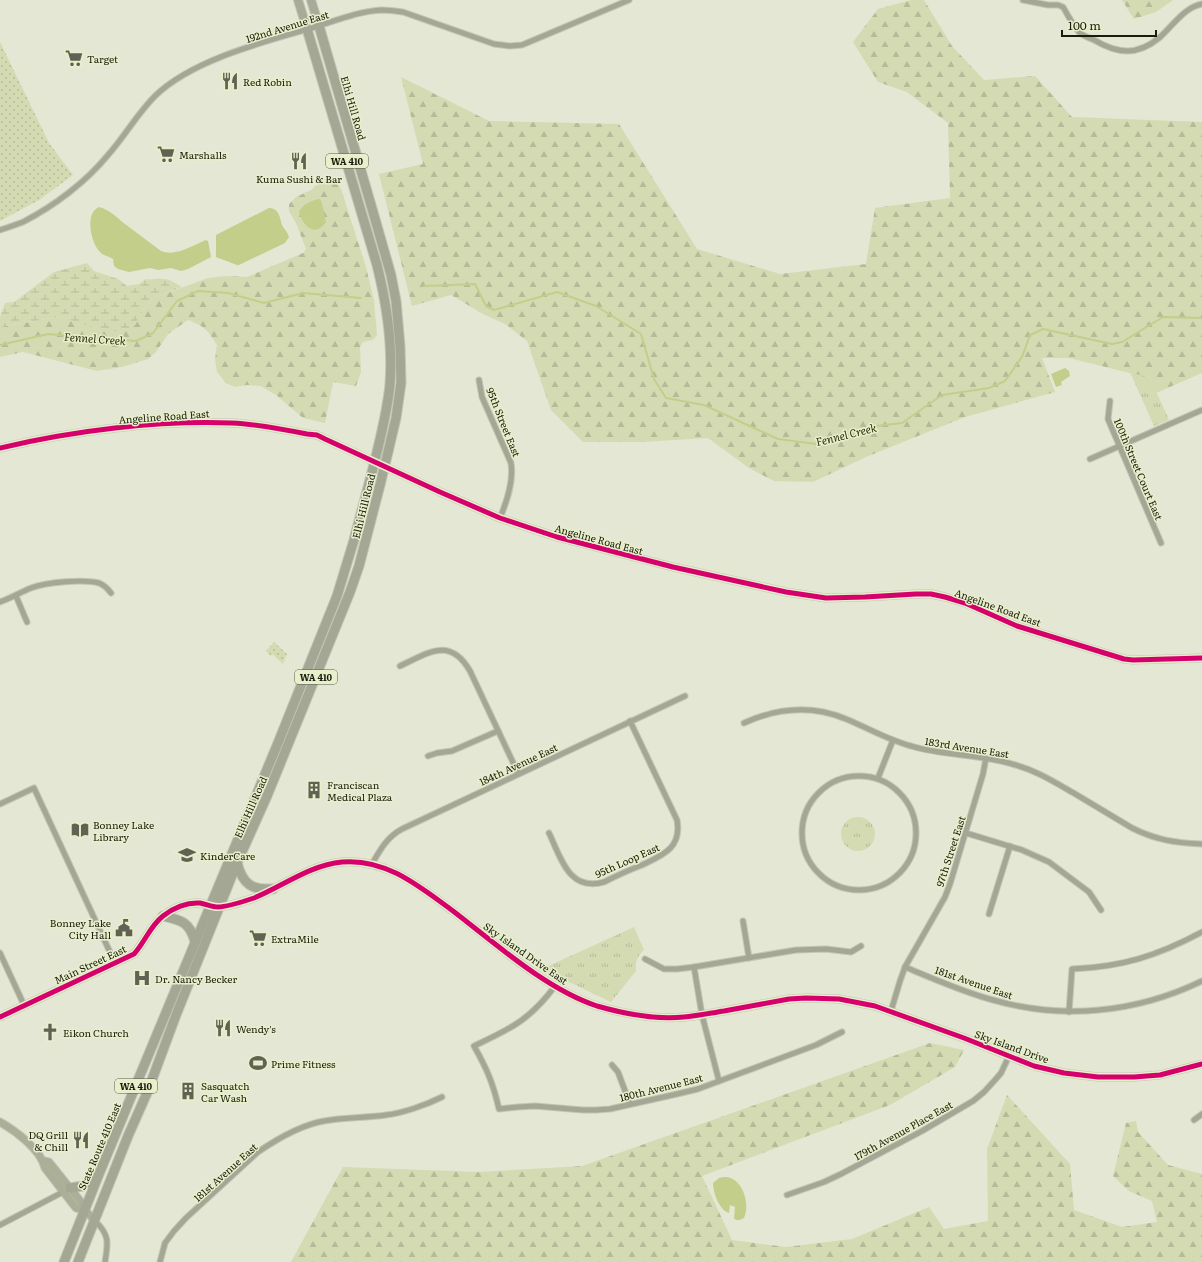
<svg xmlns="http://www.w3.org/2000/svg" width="1202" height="1262" viewBox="0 0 1202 1262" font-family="Literata,serif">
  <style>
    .grass { fill: url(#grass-dots) }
    .forest { fill: url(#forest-firs) }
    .wetland { fill: url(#wetland-marsh) }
    .park { fill: url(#park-tufts) }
    .water { fill: #c3ce8b }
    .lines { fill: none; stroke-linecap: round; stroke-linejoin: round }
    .stream { stroke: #c3ce8b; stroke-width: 2 }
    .street-casing { stroke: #c2c5b5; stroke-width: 7 }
    .secondary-casing { stroke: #c2c5b5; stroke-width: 9 }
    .primary-casing { stroke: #c2c5b5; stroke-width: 10 }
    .highway-casing { stroke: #c2c5b5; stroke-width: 11 }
    .street { stroke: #a4a794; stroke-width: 5 }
    .secondary { stroke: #abaf98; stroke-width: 7 }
    .primary { stroke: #a8ab97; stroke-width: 8 }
    .highway { stroke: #a3a793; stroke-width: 9 }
    .highway-bridge-casing { stroke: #c2c5b5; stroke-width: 11; stroke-linecap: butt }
    .highway-bridge { stroke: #a3a793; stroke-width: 9 }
    .cycleway-casing { stroke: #e8efcb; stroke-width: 8 }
    .cycleway { stroke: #d6006c; stroke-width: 5 }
    .labels { text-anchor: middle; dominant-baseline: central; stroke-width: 3; stroke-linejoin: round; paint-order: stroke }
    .shield { fill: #e8efcb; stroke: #575b47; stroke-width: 1 }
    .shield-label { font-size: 9px; font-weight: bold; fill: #191b0e }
    .street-label { font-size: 10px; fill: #191b0e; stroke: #e8efcb }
    .poi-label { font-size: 10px; fill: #191b0e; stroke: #e8efcb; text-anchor: start }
    .water-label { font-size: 11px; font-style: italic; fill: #2c310b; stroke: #e8efcb }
  </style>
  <defs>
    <pattern id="grass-dots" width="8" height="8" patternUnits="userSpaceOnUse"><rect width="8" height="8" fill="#d4dbb2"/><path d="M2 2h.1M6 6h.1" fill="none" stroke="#b5bb98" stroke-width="1.8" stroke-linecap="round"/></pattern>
    <pattern id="forest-firs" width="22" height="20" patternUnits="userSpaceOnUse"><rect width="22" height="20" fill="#d4dbb2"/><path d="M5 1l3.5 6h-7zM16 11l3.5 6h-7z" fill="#b5bb98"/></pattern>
    <pattern id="wetland-marsh" width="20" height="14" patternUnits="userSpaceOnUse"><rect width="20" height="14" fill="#d4dbb2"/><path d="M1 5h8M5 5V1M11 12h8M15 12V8" fill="none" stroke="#b5bb98"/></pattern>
    <pattern id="park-tufts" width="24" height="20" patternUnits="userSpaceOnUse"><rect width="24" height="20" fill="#d4dbb2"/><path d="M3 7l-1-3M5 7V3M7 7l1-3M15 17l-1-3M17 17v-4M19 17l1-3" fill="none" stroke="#b5bb98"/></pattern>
  </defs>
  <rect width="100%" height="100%" fill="#e3e7d3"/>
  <g class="grass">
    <path d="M 0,42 L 49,143 L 73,175 L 39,200 L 0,221 Z"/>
    <path d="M 274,642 L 287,654 L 283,664 L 272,654 L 271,656 L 266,651 Z"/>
  </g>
  <g class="forest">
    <path d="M 911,0 L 924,0 L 952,46 L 984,80 L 1035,76 L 1072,117 L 1202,122 L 1202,373 L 1156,393 L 1150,378 L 1069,358 L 1042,358 L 1055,392 L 965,417 L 866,457 L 813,482 L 774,481 L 749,468 L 708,438 L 641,442 L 583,442 L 551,410 L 527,341 L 505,324 L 483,314 L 451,295 L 412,306 L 379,174 L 423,164 L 401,77 L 489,121 L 619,124 L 697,249 L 780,274 L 866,264 L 875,208 L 950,198 L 948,123 L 907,92 L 878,82 L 853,42 L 878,9 Z"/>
    <path d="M 1122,0 L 1173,0 L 1156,12 L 1134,19 Z"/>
    <path d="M 329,179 L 335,180 L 341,189 L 366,267 L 374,301 L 377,335 L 373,340 L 363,342 L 360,347 L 361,372 L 356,386 L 333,382 L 325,423 L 303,418 L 276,395 L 261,386 L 247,385 L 235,387 L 226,383 L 217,372 L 215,359 L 217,345 C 208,330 204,326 188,320 L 168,334 L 156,352 L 148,359 L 122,367 L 97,371 L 23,352 L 0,357 L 0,327 L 57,317 L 68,319 L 135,325 L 146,305 L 154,298 L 208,278 L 225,276 L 247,277 L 303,253 L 306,249 L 296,223 L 289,211 L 289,204 L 296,197 L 311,190 L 321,182 Z"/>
    <path d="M 930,1043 L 964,1050 L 955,1067 L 890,1105 L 702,1176 L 732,1240 L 786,1247 L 852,1239 L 929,1207 L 944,1229 L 988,1221 L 987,1149 L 1007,1095 L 1070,1164 L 1074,1210 L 1122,1227 L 1157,1222 L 1152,1201 L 1129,1191 L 1113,1176 L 1126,1123 L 1136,1121 L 1138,1132 L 1168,1165 L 1202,1174 L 1202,1262 L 291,1262 L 343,1167 L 479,1172 L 582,1166 Z"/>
  </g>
  <path class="wetland" d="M 87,263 L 94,271 L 118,279 L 127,286 L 139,284 L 146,279 C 153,280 157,278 163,279 C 170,279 177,284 182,287 L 154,298 L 146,305 L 135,325 L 123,332 L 101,330 L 68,319 L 57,317 L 0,327 L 0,317 L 5,303 L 14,302 L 54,272 Z"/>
  <g class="park">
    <path d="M 1130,372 L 1150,378 L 1169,420 L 1154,426 Z"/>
    <circle cx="858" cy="834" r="17"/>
    <path d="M 634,927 L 644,950 C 637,956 635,962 636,971 L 611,1002 L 542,969 Z"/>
  </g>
  <g class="water">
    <path d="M 320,199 C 323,204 324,215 326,222 C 315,238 303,226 299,212 C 302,205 311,200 320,199 Z"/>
    <path d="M 99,207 C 110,210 116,217 125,224 C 137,233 149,242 161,251 C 176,257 193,245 206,240 L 208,241 L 211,257 L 188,269 L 181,271 L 171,268 L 158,270 L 150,268 L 129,272 L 118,269 L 114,266 L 113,259 C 109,256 104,256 101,253 C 91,245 84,213 99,207 Z"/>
    <path d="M 269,208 C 279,208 280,218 282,225 C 284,229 287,231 289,237 L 285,243 L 239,265 L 237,265 L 216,257 L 216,235 Z"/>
    <path d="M 1065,368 L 1069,371 L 1070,376 L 1061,382 L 1062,385 L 1056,387 L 1051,374 Z"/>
    <path d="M 724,1177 C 742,1176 751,1204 744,1218 L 740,1220 L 736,1220 L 734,1218 L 735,1207 L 730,1205 L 729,1213 C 719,1210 713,1192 713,1183 L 719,1178 Z"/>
  </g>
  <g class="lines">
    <g class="stream">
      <path d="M 424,286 L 475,284 L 486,306 L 494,310 L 557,292 L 596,306 L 641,334 L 654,379 L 666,398 L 704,405 L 778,439 L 816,444 L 876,426 L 902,423 L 942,395 L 989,388 L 1005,381 L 1022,357 L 1030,335 L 1043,329 L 1112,344 L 1122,342 L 1163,317 L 1202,318"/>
      <path d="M 0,345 L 48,334 L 136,341 L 153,333 L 177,301 L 198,291 L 228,293 L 264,303 L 303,293 L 361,298"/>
    </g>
    <g class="street-casing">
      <g id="street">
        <path d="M 1023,0 L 1048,5 L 1058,5 L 1063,7 C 1068,15 1073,26 1080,33 C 1084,36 1089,38 1094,40 C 1118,54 1137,56 1159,38 C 1173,26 1183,8 1202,4"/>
        <path d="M 0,230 C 7,228 15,225 23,222 C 54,206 86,182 108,155 C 125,136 137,114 155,96 C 192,60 263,42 312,28 C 335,21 359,11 382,10 C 390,10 396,11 403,12 L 494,44 L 510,46 L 522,45 L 629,0"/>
        <path d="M 479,380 L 482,397 L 511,463 C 514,481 507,501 500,518"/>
        <path d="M 1110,401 L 1108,419 L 1161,543"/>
        <path d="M 1090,459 L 1202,410"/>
        <path d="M 16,596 L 27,622"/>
        <path d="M 0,602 C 11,598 21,592 31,588 C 47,582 83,579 99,583 C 104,585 108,589 111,593"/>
        <path d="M 400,666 C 428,653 450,636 470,671 L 518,773"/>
        <path d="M 744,723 C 777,708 812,705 846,719 C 868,728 888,740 911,746 C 944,756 979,754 1012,764 C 1036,770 1056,783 1077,795 C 1095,806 1114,817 1132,828 C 1156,840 1176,843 1202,844"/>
        <path d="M 428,756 L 437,753 L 452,751 L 498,731"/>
        <circle cx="859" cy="833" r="57"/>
        <path d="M 878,778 L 893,740"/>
        <path d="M 0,804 L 34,788 L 115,963"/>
        <path d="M 549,833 C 561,858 569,892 604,882 C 616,876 629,870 642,865 C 663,855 682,848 677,820 L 630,721"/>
        <path d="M 966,833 L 1022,850 L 1049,862 L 1089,892 L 1101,910"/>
        <path d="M 372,864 C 380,850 387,837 402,829 L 685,696"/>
        <path d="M 989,914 L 1010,846"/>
        <path d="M 743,921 L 749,958"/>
        <path d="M 0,953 L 24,1005"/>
        <path d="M 645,959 L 664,969 L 677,969 L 694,967 L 796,950 L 826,949 L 851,952 L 861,946"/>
        <path d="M 694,967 L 702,1015 L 719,1081"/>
        <path d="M 905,967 C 934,979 963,992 993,1000 C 1063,1020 1136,1013 1202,981"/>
        <path d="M 555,986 C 530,1020 510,1029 474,1046 C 487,1069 493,1083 499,1109 L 518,1107 L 535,1106 L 583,1110 L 596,1110 L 610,1109 L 677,1094 L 698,1089 L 816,1045 L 842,1032"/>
        <path d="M 891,1011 L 900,981 L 905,967 L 945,897 L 950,884 L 983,774 L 986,758"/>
        <path d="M 1069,1012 L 1072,969 C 1122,967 1157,956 1202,932"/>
        <path d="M 612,1065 L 618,1072 L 630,1104"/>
        <path d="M 1194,1120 L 1202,1114"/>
        <path d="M 787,1195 L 824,1182 L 841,1174 L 922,1131 L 973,1101 L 984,1092 L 995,1080 L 1001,1073 L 1009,1056"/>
        <path d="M 95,1221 C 110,1235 108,1243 105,1262"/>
        <path d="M 0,1225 L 63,1192"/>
        <path d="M 160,1262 L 165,1243 L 174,1231 L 186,1218 L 258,1152 C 277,1139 301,1125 324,1121 C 345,1117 365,1118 386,1115 C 403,1113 426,1105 442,1097"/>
      </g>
    </g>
    <g class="secondary-casing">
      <g id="secondary">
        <path d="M 0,448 C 72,431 157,420 232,423 C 257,424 282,429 307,434 L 317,435 L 325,439 L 440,492 L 500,518 L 557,537 L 673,567 L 786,592 L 826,598 L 865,597 L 916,594 L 931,594 L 945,597 L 965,603 L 1017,626 L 1124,659 L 1133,660 L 1202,658"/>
        <path d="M 0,1017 L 134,954 C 145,942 150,926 163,916 C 173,908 187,902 200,903 C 206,904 212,907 218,907 C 227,907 245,901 254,898 C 283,886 310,865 342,862 C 386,858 420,887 453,911 C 496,944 546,989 597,1006 C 625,1014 655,1020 684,1017 C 697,1016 711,1013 724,1011 C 746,1007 767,1003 789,999 L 806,998 L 839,999 L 875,1006 L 964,1038 L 1034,1066 L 1064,1073 L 1098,1077 L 1134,1077 L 1160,1075 L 1202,1064"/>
        <path d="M 0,1122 C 16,1131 41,1150 45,1168 L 76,1208 L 85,1210"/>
        <path d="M 44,1161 L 49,1162 L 81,1202 L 85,1210 L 95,1221"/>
      </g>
    </g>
    <g class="primary-casing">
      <g id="primary">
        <path d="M 298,0 L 307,29"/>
        <path d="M 311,0 L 319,26"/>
      </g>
    </g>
    <g class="highway-casing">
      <g id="highway">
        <path d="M 319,26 L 373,212 L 391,275 L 396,301 L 400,346 L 401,383 L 396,418 L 388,452"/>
        <path d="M 307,29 L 377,265 C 387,305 393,344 390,384 C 388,406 383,427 378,448"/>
        <path d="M 237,863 C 243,885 252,890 273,889"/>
        <path d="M 163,916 C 181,920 190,922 195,942"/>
        <path d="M 70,1188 L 83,1186 L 98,1175"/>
        <path d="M 64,1262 L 99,1174 L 278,743 L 337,596 L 354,540 L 370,480"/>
        <path d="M 78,1262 L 128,1136 L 147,1093 L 176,1015 L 237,863 L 267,796 L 350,592 L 359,566 L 380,485"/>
      </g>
    </g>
    <use href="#street" class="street"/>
    <use href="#secondary" class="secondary"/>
    <use href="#primary" class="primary"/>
    <use href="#highway" class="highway"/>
    <g class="highway-bridge-casing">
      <g id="highway-bridge">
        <path d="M 370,480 L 378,448"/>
        <path d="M 380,485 L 388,452"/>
      </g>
    </g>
    <use href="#highway-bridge" class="highway-bridge"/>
    <g class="cycleway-casing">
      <g id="cycleway">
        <path d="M 0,448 C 72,431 157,420 232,423 C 257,424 282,429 307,434 L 317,435 L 325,439 L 440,492 L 500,518 L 557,537 L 673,567 L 786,592 L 826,598 L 865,597 L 916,594 L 931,594 L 945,597 L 965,603 L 1017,626 L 1124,659 L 1133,660 L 1202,658"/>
        <path d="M 0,1017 L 134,954 C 145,942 150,926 163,916 C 173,908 187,902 200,903 C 206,904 212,907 218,907 C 227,907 245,901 254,898 C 283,886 310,865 342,862 C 386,858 420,887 453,911 C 496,944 546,989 597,1006 C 625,1014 655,1020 684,1017 C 697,1016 711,1013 724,1011 C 746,1007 767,1003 789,999 L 806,998 L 839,999 L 875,1006 L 964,1038 L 1034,1066 L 1064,1073 L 1098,1077 L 1134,1077 L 1160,1075 L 1202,1064"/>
      </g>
    </g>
    <use href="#cycleway" class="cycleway"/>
  </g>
  <defs>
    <g id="supermarket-bare" transform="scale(1.38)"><path d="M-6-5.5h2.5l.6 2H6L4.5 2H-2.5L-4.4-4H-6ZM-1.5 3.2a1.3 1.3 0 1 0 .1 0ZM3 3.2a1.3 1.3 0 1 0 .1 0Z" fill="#606253" stroke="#e8efcb" stroke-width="2.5" paint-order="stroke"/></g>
    <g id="restaurant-bare" transform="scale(1.38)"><path d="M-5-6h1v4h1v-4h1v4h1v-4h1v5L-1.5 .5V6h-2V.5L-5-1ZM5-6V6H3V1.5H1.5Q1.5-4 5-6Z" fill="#606253" stroke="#e8efcb" stroke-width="2.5" paint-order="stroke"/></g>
    <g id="building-bare" transform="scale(1.38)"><path d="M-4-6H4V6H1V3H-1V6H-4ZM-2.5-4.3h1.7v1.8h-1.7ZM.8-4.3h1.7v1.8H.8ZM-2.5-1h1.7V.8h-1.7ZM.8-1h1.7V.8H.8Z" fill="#606253" stroke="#e8efcb" stroke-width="2.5" paint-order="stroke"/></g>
    <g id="library-bare" transform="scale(1.38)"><path d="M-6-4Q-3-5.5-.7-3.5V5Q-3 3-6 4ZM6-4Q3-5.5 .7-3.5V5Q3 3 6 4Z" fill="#606253" stroke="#e8efcb" stroke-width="2.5" paint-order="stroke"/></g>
    <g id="school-bare" transform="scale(1.38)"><path d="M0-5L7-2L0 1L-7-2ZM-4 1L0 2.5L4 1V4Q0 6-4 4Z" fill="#606253" stroke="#e8efcb" stroke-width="2.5" paint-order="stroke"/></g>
    <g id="civic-bare" transform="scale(1.38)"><path d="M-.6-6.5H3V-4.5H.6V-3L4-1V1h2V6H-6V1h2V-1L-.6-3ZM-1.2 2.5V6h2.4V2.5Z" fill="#606253" stroke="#e8efcb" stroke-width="2.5" paint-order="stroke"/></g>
    <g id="hospital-bare" transform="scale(1.38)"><path d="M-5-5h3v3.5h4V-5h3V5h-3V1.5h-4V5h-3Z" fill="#606253" stroke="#e8efcb" stroke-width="2.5" paint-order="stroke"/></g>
    <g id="church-bare" transform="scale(1.38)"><path d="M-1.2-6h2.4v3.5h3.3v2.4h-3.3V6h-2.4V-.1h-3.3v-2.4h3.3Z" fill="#606253" stroke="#e8efcb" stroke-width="2.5" paint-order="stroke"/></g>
    <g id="stadium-bare" transform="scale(1.38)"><path d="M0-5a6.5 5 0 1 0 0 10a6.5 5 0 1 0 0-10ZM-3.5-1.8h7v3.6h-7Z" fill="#606253" stroke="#e8efcb" stroke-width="2.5" paint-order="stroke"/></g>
  </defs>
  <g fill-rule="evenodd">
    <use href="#supermarket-bare" x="74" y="58"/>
    <use href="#restaurant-bare" x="230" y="81"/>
    <use href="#supermarket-bare" x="166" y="154"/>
    <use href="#restaurant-bare" x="299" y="161"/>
    <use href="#building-bare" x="314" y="790"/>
    <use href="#library-bare" x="80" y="830"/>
    <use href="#school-bare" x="187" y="855"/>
    <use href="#civic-bare" x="124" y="928"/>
    <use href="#supermarket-bare" x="258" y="938"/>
    <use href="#hospital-bare" x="142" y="978"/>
    <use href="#restaurant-bare" x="223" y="1028"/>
    <use href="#church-bare" x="50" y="1032"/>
    <use href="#stadium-bare" x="258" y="1063"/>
    <use href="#building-bare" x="188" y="1091"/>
    <use href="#restaurant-bare" x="81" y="1140"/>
  </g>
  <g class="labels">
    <g class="shield">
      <rect x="326" y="154" width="42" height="14" rx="3"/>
      <rect x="295" y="670" width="42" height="14" rx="3"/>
      <rect x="115" y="1079" width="42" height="14" rx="3"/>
    </g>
    <g class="shield-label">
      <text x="347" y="161">WA 410</text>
      <text x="316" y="677">WA 410</text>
      <text x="136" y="1086">WA 410</text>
    </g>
    <g class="street-label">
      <text transform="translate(287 26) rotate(-17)">192nd Avenue East</text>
      <text transform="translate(354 108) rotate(74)">Elhi Hill Road</text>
      <text transform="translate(164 416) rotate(-4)">Angeline Road East</text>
      <text transform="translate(504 422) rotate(68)">95th Street East</text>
      <text transform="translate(1139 469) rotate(67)">100th Street Court East</text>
      <text transform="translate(363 506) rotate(-76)">Elhi Hill Road</text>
      <text transform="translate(599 539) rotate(15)">Angeline Road East</text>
      <text transform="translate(998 607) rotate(20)">Angeline Road East</text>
      <text transform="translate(967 747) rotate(9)">183rd Avenue East</text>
      <text transform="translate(518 764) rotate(-25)">184th Avenue East</text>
      <text transform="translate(250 807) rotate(-66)">Elhi Hill Road</text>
      <text transform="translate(950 851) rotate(-72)">97th Street East</text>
      <text transform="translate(627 860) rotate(-24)">95th Loop East</text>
      <text transform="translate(526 953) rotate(35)">Sky Island Drive East</text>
      <text transform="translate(90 964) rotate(-25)">Main Street East</text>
      <text transform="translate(974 982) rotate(19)">181st Avenue East</text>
      <text transform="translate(1012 1046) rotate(20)">Sky Island Drive</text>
      <text transform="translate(661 1087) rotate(-14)">180th Avenue East</text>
      <text transform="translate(903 1130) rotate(-29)">179th Avenue Place East</text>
      <text transform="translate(99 1146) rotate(-67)">State Route 410 East</text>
      <text transform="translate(225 1172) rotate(-42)">181st Avenue East</text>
    </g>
    <g class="poi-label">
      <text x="87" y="58">Target</text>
      <text x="243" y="81">Red Robin</text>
      <text x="179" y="154">Marshalls</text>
      <text x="299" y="178" text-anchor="middle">Kuma Sushi &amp; Bar</text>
      <text x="327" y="784">Franciscan<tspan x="327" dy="12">Medical Plaza</tspan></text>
      <text x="93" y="824">Bonney Lake<tspan x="93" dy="12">Library</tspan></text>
      <text x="200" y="855">KinderCare</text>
      <text x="111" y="922" text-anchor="end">Bonney Lake<tspan x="111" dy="12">City Hall</tspan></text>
      <text x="271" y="938">ExtraMile</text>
      <text x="155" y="978">Dr. Nancy Becker</text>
      <text x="236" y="1028">Wendy's</text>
      <text x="63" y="1032">Eikon Church</text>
      <text x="271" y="1063">Prime Fitness</text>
      <text x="201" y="1085">Sasquatch<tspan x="201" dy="12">Car Wash</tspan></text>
      <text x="68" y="1134" text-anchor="end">DQ Grill<tspan x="68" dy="12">&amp; Chill</tspan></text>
    </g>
    <g class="water-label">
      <text transform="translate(95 338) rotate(4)">Fennel Creek</text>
      <text transform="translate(846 434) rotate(-14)">Fennel Creek</text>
    </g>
  </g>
  <path d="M1062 30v6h94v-6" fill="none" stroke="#191b0e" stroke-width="2"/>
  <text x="1068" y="30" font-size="12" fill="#191b0e" stroke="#e8efcb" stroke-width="3" paint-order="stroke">100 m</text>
</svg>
